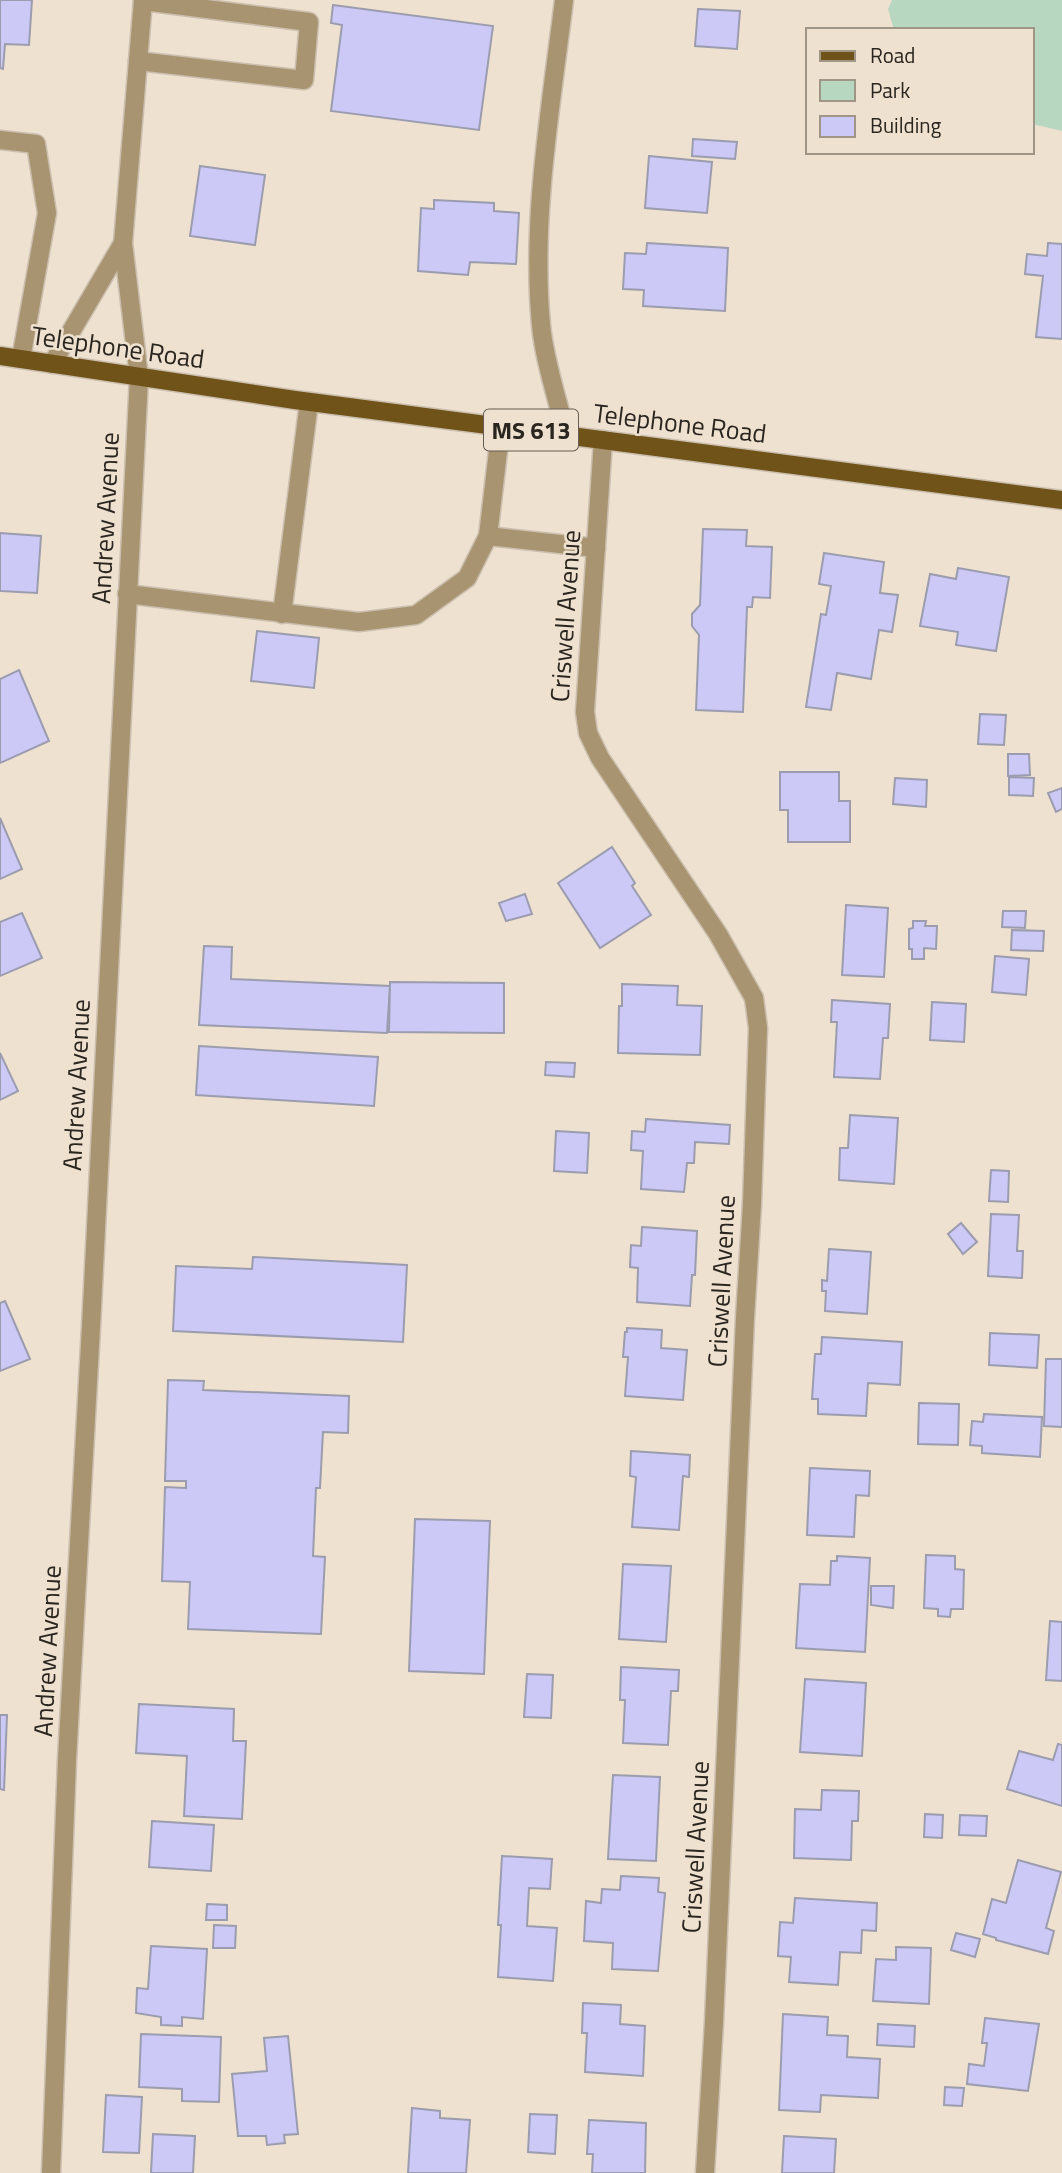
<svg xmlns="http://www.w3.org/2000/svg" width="1062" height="2173" viewBox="0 0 1062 2173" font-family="'Titillium Web',sans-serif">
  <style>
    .green { fill: #b8d7c1 }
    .building { fill: #ccc9f7; stroke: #9c9caf; stroke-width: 2 }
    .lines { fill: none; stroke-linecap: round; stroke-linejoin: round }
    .minor-casing { stroke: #cbbfaf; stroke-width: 21 }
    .major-casing { stroke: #cbbfaf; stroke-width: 21 }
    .minor { stroke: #a89470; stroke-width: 18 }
    .major { stroke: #705318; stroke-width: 18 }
    .labels { text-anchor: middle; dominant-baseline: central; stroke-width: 5; stroke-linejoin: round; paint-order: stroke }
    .shield { fill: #eee1cf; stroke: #655d53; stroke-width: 2 }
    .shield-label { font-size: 24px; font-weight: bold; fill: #2a251e }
    .street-label { font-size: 26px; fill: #2a251e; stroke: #eee1cf }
  </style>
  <rect width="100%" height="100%" fill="#eee1cf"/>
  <path class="green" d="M 892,0 L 1062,0 L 1062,131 L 1032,124 L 1032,30 L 894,30 L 888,9 Z"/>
  <g class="building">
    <path d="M 0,0 L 32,0 L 29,45 L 5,44 L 3,69 L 0,68 Z"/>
    <path d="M 333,5 L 493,26 L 479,130 L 331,111 L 342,25 L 331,23 Z"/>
    <path d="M 698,9 L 740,11 L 737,49 L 695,46 Z"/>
    <path d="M 693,139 L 737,142 L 735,159 L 692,156 Z"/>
    <path d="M 649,156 L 712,162 L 707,213 L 645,208 Z"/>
    <path d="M 200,166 L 265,175 L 255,245 L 190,236 Z"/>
    <path d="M 434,200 L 494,203 L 494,211 L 519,213 L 516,264 L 470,262 L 468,275 L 418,271 L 421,208 L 434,209 Z"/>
    <path d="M 647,243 L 728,248 L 725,311 L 643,306 L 644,290 L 623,289 L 625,253 L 646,254 Z"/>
    <path d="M 1048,243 L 1062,244 L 1062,339 L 1036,337 L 1043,276 L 1025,274 L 1027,254 L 1047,256 Z"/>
    <path d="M 703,529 L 747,530 L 746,546 L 772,547 L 770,598 L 753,597 L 752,607 L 747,607 L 743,712 L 696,710 L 699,635 L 692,626 L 692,614 L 700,605 Z"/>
    <path d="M 0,533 L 41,536 L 37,593 L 0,591 Z"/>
    <path d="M 824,553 L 884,562 L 880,593 L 898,595 L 892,632 L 879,630 L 871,679 L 837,673 L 831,710 L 806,707 L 821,614 L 826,615 L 831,586 L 819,584 Z"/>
    <path d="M 958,568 L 1009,577 L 996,651 L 956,645 L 958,632 L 920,626 L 930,574 L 956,579 Z"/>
    <path d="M 257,631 L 319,638 L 314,688 L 251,681 Z"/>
    <path d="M 19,670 L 49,741 L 0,763 L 0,679 Z"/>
    <path d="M 980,714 L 1006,715 L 1004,745 L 978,744 Z"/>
    <path d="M 1008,754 L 1029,754 L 1030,775 L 1008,776 Z"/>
    <path d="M 780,772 L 839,772 L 839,801 L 850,801 L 850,842 L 788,842 L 788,810 L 780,810 Z"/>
    <path d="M 1009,777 L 1034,778 L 1033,796 L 1009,795 Z"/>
    <path d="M 895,778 L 927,780 L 926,807 L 893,804 Z"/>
    <path d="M 1062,788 L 1062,809 L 1056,812 L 1048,793 Z"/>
    <path d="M 0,818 L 22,869 L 0,879 Z"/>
    <path d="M 612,847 L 635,883 L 632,886 L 651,915 L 600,948 L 558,883 Z"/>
    <path d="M 525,894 L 532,914 L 506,921 L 499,903 Z"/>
    <path d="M 846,905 L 888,908 L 884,977 L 842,975 Z"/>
    <path d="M 1003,911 L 1026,911 L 1025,928 L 1002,927 Z"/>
    <path d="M 22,913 L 42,958 L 0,976 L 0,922 Z"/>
    <path d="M 913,921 L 926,921 L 925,926 L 937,926 L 936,949 L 924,948 L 924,959 L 912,959 L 912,949 L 909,949 L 909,929 L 913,928 Z"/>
    <path d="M 1012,930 L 1044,931 L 1043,951 L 1011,950 Z"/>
    <path d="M 204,946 L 232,947 L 231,979 L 390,986 L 387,1033 L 199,1025 Z"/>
    <path d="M 995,956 L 1029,959 L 1026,995 L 992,992 Z"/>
    <path d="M 390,982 L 504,983 L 504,1033 L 389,1032 Z"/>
    <path d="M 622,984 L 678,986 L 677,1005 L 702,1006 L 700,1055 L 618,1053 L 619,1006 L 622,1006 Z"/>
    <path d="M 832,1000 L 890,1004 L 888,1038 L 883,1038 L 880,1079 L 834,1077 L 837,1022 L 831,1022 Z"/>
    <path d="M 932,1002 L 966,1004 L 964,1042 L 930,1040 Z"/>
    <path d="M 199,1046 L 378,1057 L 374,1106 L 196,1095 Z"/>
    <path d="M 0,1053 L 18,1091 L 0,1100 Z"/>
    <path d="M 546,1062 L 575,1063 L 574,1077 L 545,1075 Z"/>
    <path d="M 850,1115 L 898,1118 L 894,1184 L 839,1180 L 840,1148 L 848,1148 Z"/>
    <path d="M 646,1119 L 730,1125 L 729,1144 L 695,1142 L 694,1163 L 687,1163 L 684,1192 L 641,1189 L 643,1151 L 631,1150 L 632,1131 L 645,1132 Z"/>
    <path d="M 556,1131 L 589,1133 L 587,1173 L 554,1171 Z"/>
    <path d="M 991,1170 L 1009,1171 L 1008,1202 L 989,1201 Z"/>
    <path d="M 991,1214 L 1019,1215 L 1017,1251 L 1023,1251 L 1022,1278 L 988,1276 Z"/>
    <path d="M 961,1223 L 977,1242 L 963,1254 L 948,1234 Z"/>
    <path d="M 642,1227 L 697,1231 L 695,1275 L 692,1275 L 690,1306 L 637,1302 L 638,1268 L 630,1267 L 631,1245 L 641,1246 Z"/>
    <path d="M 829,1249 L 871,1252 L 867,1314 L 825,1311 L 826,1291 L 822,1291 L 822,1280 L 827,1281 Z"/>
    <path d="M 253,1257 L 407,1265 L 403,1342 L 173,1331 L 176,1266 L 252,1269 Z"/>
    <path d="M 5,1301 L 30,1359 L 0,1371 L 0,1303 Z"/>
    <path d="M 627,1328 L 662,1330 L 661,1348 L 687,1350 L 683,1400 L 625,1396 L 628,1357 L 623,1357 L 625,1332 L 627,1332 Z"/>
    <path d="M 990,1333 L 1039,1335 L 1037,1368 L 989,1365 Z"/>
    <path d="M 822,1337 L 902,1342 L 900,1385 L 868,1383 L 866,1416 L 818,1414 L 818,1399 L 812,1399 L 815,1354 L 821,1354 Z"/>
    <path d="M 1046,1359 L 1062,1359 L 1062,1427 L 1044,1426 Z"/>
    <path d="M 168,1380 L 204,1381 L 203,1390 L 349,1396 L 348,1433 L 323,1432 L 320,1488 L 316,1488 L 313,1556 L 325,1557 L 321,1634 L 188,1629 L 190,1582 L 162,1581 L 165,1487 L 186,1488 L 186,1481 L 165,1481 Z"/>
    <path d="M 919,1403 L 959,1404 L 958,1445 L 918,1444 Z"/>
    <path d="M 984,1414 L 1042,1417 L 1040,1457 L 982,1453 L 982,1446 L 970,1445 L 972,1421 L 983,1422 Z"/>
    <path d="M 631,1451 L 690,1455 L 689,1477 L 683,1476 L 679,1530 L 632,1527 L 636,1477 L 630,1476 Z"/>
    <path d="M 810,1468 L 870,1471 L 869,1496 L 856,1495 L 854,1537 L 807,1535 Z"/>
    <path d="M 415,1519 L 490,1521 L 484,1674 L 409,1671 Z"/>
    <path d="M 926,1555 L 955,1556 L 955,1569 L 964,1570 L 963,1609 L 951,1609 L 950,1617 L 938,1616 L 938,1609 L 924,1608 Z"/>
    <path d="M 837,1556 L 870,1558 L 865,1652 L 796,1648 L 800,1584 L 830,1585 L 831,1561 L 837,1561 Z"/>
    <path d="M 623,1564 L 671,1566 L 666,1642 L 619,1639 Z"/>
    <path d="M 871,1586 L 894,1586 L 893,1608 L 871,1605 Z"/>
    <path d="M 1050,1621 L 1062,1622 L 1062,1681 L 1046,1680 Z"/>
    <path d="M 621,1667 L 679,1670 L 678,1691 L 671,1691 L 668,1745 L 623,1743 L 625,1700 L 620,1700 Z"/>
    <path d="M 527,1674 L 553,1675 L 551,1718 L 524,1717 Z"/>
    <path d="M 805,1679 L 866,1683 L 862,1756 L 800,1752 Z"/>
    <path d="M 139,1704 L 234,1709 L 233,1741 L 246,1741 L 242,1819 L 184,1816 L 187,1756 L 136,1753 Z"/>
    <path d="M 0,1715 L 7,1715 L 4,1790 L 0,1789 Z"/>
    <path d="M 1058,1744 L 1062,1745 L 1062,1806 L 1007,1789 L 1019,1751 L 1053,1760 Z"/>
    <path d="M 613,1775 L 660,1777 L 656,1861 L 608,1859 Z"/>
    <path d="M 822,1790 L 859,1791 L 858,1821 L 852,1821 L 851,1860 L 794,1858 L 795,1809 L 821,1810 Z"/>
    <path d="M 925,1814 L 943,1815 L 942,1838 L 924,1837 Z"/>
    <path d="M 960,1815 L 987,1816 L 986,1836 L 959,1835 Z"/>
    <path d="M 152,1821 L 214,1825 L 211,1871 L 149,1867 Z"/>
    <path d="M 502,1856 L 552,1859 L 550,1889 L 529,1888 L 527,1926 L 557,1928 L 553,1981 L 498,1977 L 501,1925 L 498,1925 Z"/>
    <path d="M 1018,1860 L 1061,1872 L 1046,1928 L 1054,1931 L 1048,1954 L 996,1940 L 996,1938 L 983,1934 L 992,1899 L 1006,1903 Z"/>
    <path d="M 621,1876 L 659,1878 L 658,1892 L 665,1893 L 658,1971 L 612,1969 L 613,1943 L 584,1941 L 586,1901 L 601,1903 L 602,1889 L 620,1890 Z"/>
    <path d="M 795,1898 L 877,1903 L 876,1931 L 862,1930 L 861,1953 L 840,1952 L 838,1985 L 789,1982 L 791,1957 L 778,1956 L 780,1922 L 793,1923 Z"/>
    <path d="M 207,1904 L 227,1905 L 227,1920 L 206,1920 Z"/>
    <path d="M 214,1925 L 236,1926 L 235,1948 L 213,1948 Z"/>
    <path d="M 956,1933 L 980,1939 L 975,1957 L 951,1950 Z"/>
    <path d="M 151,1946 L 207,1949 L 203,2019 L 182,2017 L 182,2026 L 161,2025 L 161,2017 L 136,2013 L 137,1988 L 148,1989 Z"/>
    <path d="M 896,1947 L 931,1948 L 929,2004 L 873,2001 L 876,1959 L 896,1960 Z"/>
    <path d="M 583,2003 L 621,2005 L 620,2024 L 645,2026 L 643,2076 L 585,2072 L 587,2033 L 582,2033 Z"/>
    <path d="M 783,2014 L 828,2017 L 827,2035 L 848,2036 L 847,2057 L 880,2059 L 878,2098 L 821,2095 L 820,2112 L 779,2110 Z"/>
    <path d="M 985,2018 L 1039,2024 L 1028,2091 L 967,2084 L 969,2064 L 984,2066 L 987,2043 L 982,2043 Z"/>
    <path d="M 878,2024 L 915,2026 L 914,2047 L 877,2045 Z"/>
    <path d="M 141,2034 L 221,2037 L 219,2102 L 182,2101 L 182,2089 L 139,2087 Z"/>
    <path d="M 288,2036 L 298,2134 L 284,2135 L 285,2143 L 267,2145 L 266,2136 L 238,2136 L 232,2074 L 267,2071 L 264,2038 Z"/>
    <path d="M 945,2087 L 964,2088 L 962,2106 L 944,2105 Z"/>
    <path d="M 106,2095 L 142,2097 L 139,2153 L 103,2152 Z"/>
    <path d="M 412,2108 L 440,2111 L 440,2118 L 470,2120 L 466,2173 L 408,2173 Z"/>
    <path d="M 530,2114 L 557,2115 L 555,2154 L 528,2152 Z"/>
    <path d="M 589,2120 L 646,2123 L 645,2173 L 592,2173 L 593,2154 L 587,2154 Z"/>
    <path d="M 153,2134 L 195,2136 L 193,2173 L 151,2173 Z"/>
    <path d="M 784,2136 L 836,2139 L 834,2173 L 782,2173 Z"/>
  </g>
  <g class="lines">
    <g class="minor-casing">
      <g id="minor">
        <path d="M 564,0 C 551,107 531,217 541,325 C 544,359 558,401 566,435"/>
        <path d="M 138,61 L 304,80 L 309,22 L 143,1"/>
        <path d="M 0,140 L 36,144 L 47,213 L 21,359"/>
        <path d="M 52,364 L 123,243"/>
        <path d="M 603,440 L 585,712 L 588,733 L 600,758 L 718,934 L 754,998 L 758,1028 L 752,1204 L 745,1318 L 714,2022 L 705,2173"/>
        <path d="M 488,536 L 596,548"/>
        <path d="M 127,594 L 359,622 L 416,615 L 467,578 L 488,536 L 501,426"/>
        <path d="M 282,614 L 309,402"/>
        <path d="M 51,2173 L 67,1760 L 91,1327 L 139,377 L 123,243 L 143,0"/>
      </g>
    </g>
    <g class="major-casing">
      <path id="major" d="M 0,356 L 295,400 L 1062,500"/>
    </g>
    <use href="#minor" class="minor"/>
    <use href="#major" class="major"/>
  </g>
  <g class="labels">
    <rect class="shield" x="484" y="409.5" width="94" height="41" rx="5"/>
    <g class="shield-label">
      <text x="531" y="430">MS 613</text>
    </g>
    <g class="street-label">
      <text transform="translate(118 347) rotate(8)">Telephone Road</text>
      <text transform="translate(680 423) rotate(7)">Telephone Road</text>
      <text transform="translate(105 518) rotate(-87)">Andrew Avenue</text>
      <text transform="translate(565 616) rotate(-86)">Criswell Avenue</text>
      <text transform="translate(76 1085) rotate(-87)">Andrew Avenue</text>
      <text transform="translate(721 1281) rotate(-87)">Criswell Avenue</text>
      <text transform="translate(47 1651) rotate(-87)">Andrew Avenue</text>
      <text transform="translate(695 1847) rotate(-87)">Criswell Avenue</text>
    </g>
  </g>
  <rect x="806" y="28" width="228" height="126" fill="#eee1cf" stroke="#a09688" stroke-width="2"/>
  <rect x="820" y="51" width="35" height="10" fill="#705318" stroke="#a09688" stroke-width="2"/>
  <text x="870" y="63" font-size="21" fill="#2a251e">Road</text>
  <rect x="820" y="80" width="35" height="21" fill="#b8d7c1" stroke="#a09688" stroke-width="2"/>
  <text x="870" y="98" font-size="21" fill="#2a251e">Park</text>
  <rect x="820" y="116" width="35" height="21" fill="#ccc9f7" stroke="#a09688" stroke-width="2"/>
  <text x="870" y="133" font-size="21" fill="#2a251e">Building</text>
</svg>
